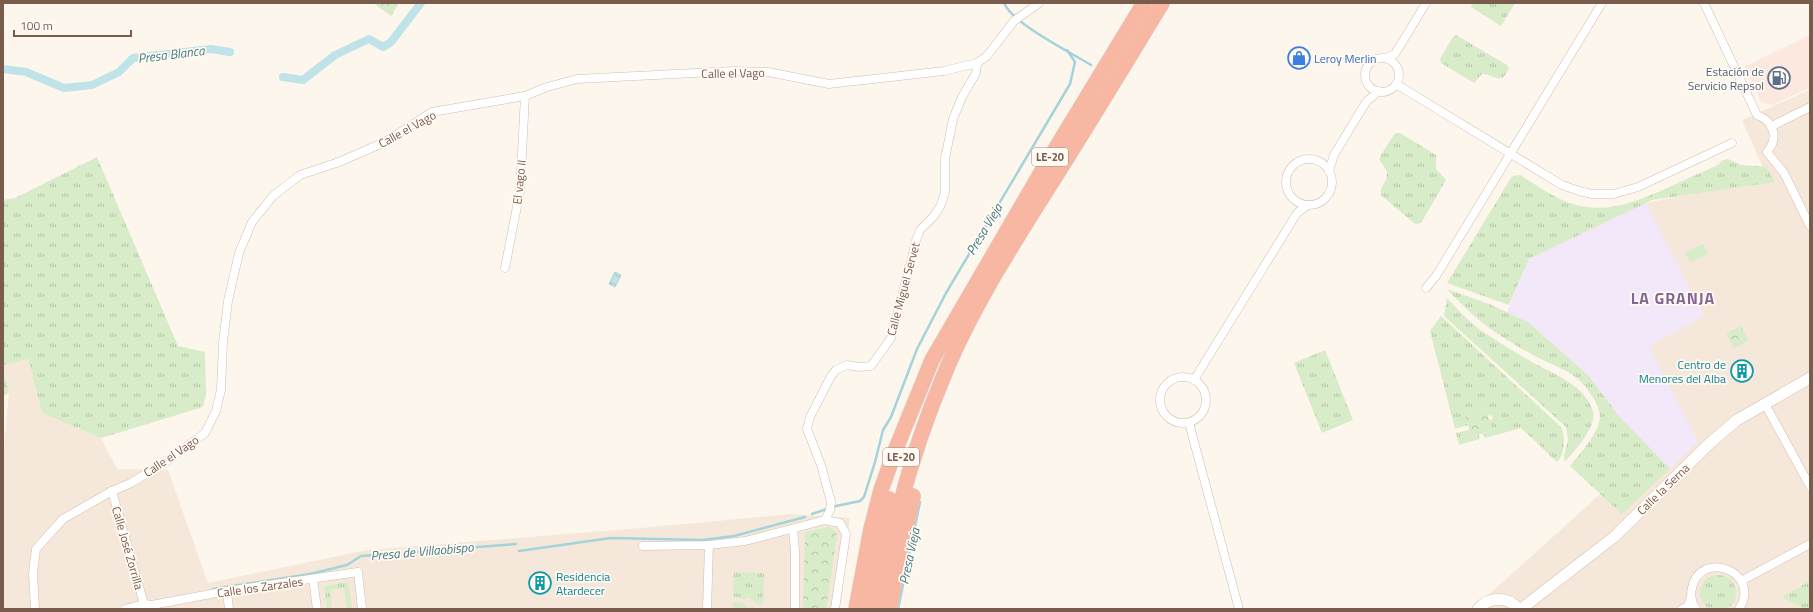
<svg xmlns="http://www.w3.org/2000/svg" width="1813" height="612" viewBox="0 0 1813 612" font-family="'Titillium Web',sans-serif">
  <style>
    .residential { fill: #f5e8da }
    .commercial { fill: #fde8e0 }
    .education { fill: #f3e8fa }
    .grass { fill: url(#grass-tufts) }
    .forest { fill: url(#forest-crowns) }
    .pitch { fill: #d8ecc9 }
    .water { fill: url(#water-waves); stroke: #a5d3da }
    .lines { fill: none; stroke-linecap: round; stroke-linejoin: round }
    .stream { stroke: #a5d3da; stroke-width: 2.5 }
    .canal { stroke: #bfe3e8; stroke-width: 8 }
    .street-casing { stroke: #d1beb0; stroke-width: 9 }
    .secondary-casing { stroke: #d6c0b0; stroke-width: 12 }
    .highway-casing { stroke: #dad1cd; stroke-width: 16 }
    .street { stroke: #fff; stroke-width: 8 }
    .secondary { stroke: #fff; stroke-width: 11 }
    .highway { stroke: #f7b7a3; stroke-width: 15 }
    .labels { text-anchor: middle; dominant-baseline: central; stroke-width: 3.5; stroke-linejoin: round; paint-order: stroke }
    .shield { fill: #fffaf3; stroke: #a28b7f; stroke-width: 1 }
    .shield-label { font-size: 11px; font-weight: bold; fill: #7a5c4d }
    .shop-label { font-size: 12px; fill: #366cbe; stroke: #fffaf3; text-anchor: start }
    .service-label { font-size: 12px; fill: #4e5e75; stroke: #fffaf3; text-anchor: end }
    .street-label { font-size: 12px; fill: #7a5c4d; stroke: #fffaf3 }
    .culture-label { font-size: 12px; fill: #0d838f; stroke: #fffaf3; text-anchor: end }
    .water-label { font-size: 13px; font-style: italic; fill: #437c86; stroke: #fffaf3 }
    .district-label { font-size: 16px; font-weight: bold; letter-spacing: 1px; fill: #846695; stroke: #fffaf3 }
  </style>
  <defs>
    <pattern id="grass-tufts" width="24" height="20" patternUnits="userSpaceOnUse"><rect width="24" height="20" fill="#d8ecc9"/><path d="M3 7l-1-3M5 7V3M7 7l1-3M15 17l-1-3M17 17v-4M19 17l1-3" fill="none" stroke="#b4c2a5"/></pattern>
    <pattern id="forest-crowns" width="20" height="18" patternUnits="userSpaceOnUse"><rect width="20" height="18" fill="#d8ecc9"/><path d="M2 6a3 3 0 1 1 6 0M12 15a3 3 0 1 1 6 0" fill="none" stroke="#b4c2a5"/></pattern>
    <pattern id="water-waves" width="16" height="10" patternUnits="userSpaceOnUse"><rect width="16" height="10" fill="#bfe3e8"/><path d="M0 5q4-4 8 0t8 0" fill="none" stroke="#a0bbbe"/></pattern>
  </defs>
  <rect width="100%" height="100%" fill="#fdf6ec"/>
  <g class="residential">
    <path d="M 1810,90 L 1810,609 L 1473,609 L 1640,458 L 1529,259 L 1646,203 L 1768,179 L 1742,120 Z"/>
    <path d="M 28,359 L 42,413 L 101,438 L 117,469 L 168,470 L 208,583 L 367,550 L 641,528 L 790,514 L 850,518 L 838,609 L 3,609 L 3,457 L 9,393 L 3,365 Z"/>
  </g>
  <path class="commercial" d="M 1810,35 L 1810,88 L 1772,105 L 1761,102 L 1744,67 Z"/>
  <path class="education" d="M 1646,203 L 1704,316 L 1649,346 L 1698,441 L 1670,469 L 1618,415 L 1589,376 L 1528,322 L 1507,312 L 1529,259 Z"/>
  <g class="grass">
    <path d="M 1474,3 L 1515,3 L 1501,26 L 1471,7 Z"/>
    <path d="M 1456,35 L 1507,65 L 1509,69 L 1503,78 C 1496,80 1489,73 1482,74 L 1474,83 L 1441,63 L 1440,59 L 1453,37 Z"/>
    <path d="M 1395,133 L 1400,133 L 1436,155 L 1436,169 L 1446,180 L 1421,223 L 1415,224 L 1381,195 C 1379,186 1388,182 1387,173 C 1386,167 1381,164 1379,158 Z"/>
    <path d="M 97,157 L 178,346 L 205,352 L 206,394 L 203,407 L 101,438 L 42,413 L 28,359 L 3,365 L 3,200 L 15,198 Z"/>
    <path d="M 1728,159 L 1741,165 L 1766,167 L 1775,182 L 1652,200 L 1529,259 L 1509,305 L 1447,283 L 1512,176 L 1520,175 C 1533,183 1547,193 1562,200 C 1600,216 1629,205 1665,189 C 1682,181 1700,173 1718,165 L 1723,160 Z"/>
    <path d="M 1447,289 L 1489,304 L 1528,322 L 1589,376 L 1618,415 L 1670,469 L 1622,514 L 1570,466 C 1580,454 1599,433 1600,417 C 1600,404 1587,388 1579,380 C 1568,370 1552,365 1539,358 C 1521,349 1505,339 1489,328 C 1473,316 1460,303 1447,289 Z"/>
    <path d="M 1447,298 C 1459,311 1470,323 1485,333 C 1500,343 1516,353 1532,362 C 1553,374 1586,385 1593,412 C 1597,427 1574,451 1565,462 L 1564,456 L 1568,440 L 1566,427 L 1444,316 Z"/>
    <path d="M 1441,316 L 1561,427 C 1566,437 1565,454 1557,462 L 1521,428 L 1485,438 L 1483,434 L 1492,431 L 1489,420 L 1493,419 L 1492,415 L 1488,416 L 1486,408 L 1465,414 L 1468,425 L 1455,429 L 1430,331 Z"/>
    <path d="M 1325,350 L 1353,420 L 1322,433 L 1294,363 Z"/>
    <path d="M 3,368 L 9,393 L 3,396 Z"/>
    <path d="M 1469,430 L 1471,437 L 1479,435 L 1480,439 L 1459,445 L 1456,433 Z"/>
    <path d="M 734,572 L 764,573 L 763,605 L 754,602 L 749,597 L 744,599 L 733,596 Z"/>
    <circle cx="1718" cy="593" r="18"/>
    <path d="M 1810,581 L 1810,609 L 1804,609 L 1782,597 Z"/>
    <path d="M 348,582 L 352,609 L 347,609 L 344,588 L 330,590 L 332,609 L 327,609 L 324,586 Z"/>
    <path d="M 733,601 L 743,603 L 747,608 L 752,607 L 759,609 L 733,609 Z"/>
  </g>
  <g class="forest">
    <path d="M 373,3 L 399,3 L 391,16 Z"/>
    <path d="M 1741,326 L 1749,341 L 1734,348 L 1726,333 Z"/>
    <path d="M 1486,408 L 1492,431 L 1471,437 L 1465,414 Z"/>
    <path d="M 830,527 L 836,532 L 837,536 L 826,609 L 803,609 L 805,532 Z"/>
  </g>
  <path class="pitch" d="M 1703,244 L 1708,254 L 1690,263 L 1685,253 Z"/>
  <path class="water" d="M 615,272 L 621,275 L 615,287 L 609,284 Z"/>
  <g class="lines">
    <g class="stream">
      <path d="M 1004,3 C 1013,24 1070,52 1091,65"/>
      <path d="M 812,514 L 836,506 L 860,501 L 864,497 L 875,462 L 883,430 L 891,417 L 917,349 L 946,293 L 1070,84 L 1075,62 L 1067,50"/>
      <path d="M 519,551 L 611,538 L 703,540 L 734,536 L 805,517"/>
      <path d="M 213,589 L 310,574 L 347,565 L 361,556 L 516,544"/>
      <path d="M 898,609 L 920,502"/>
    </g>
    <g class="canal">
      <path d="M 3,69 L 26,72 L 64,88 L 92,85 L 119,72 L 133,58 L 211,49 L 230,52"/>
      <path d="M 283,77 L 303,80 L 335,55 L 369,39 L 383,47 L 391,42 L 421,3"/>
    </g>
    <g class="street-casing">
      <g id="street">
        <path d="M 1704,3 L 1757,115 C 1774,121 1779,138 1767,152 L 1784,173 L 1810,226"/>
        <path d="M 1386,58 L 1395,54 L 1426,3"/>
        <circle cx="1382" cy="75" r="17"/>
        <path d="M 1396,84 L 1562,185 L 1579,191 L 1592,194 L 1614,194 L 1638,187 L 1732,143"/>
        <path d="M 1772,126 L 1810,107"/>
        <circle cx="1309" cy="182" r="23"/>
        <path d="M 1329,171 L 1334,155 L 1363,107 L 1367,101 L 1379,91"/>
        <path d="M 505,268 L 520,191 L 525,96"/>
        <path d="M 1426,288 L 1436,276 L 1602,3"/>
        <circle cx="1183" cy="400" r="23"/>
        <path d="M 1194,380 L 1297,213 L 1308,205"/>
        <path d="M 1765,404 L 1810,486"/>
        <path d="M 1189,423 L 1239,609"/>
        <path d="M 112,491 L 144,604"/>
        <path d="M 825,520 L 830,510 L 831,502 L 821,465 L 807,429 L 810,417 L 831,376 L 836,370 L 847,365 L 859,367 L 871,366 L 891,338 L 912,258 L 915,243 L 920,230 L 934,216 L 941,205 L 945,192 L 945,159 L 953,119 L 962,97 L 976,73 L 977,63"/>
        <path d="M 793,529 L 795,550 L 795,609"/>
        <path d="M 643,546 L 709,545 L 745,541 L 825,520 L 840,523 L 846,534 L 835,609"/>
        <path d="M 313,579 L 317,609"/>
        <path d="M 1741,581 L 1810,544"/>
        <path d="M 227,591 L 229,609"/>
        <path d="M 35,609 L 33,573 L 36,549 L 63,519 L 112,491 L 131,483 L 167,461 L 205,433 L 216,411 L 221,390 L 223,342 L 228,301 L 239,253 L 252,222 L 273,196 L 300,175 L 339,162 L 385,142 L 432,112 L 525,96 L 547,87 L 577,79 L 734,71 L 768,72 L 829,84 L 944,71 L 977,63 L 987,56 L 1014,21 L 1039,3"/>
        <path d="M 125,609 L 144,604 L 152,605 L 227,591 L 358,572 L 362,609"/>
        <path d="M 707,609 L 709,545"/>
        <path d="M 1682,609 L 1688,606 L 1691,597"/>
        <path d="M 1696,609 C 1692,603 1690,596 1692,588 C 1700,548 1763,572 1739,609"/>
      </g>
    </g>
    <g class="secondary-casing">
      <g id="secondary">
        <path d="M 1478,609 C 1490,596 1507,596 1519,609"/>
        <path d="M 1521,609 L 1614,537 L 1711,442 L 1737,420 L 1810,378"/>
      </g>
    </g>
    <g class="highway-casing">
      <g id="highway">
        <path d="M 856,609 L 871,529 L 881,490 L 895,451 L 932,360 L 1042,171 L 1144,3"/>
        <path d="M 868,609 L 881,531 L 889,499"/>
        <path d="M 879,609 C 891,526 914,445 947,368 C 974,304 1013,244 1050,185 C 1088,125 1125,64 1162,3"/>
        <path d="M 890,609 L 894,583 L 913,496"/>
      </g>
    </g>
    <use href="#street" class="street"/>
    <use href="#secondary" class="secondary"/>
    <use href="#highway" class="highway"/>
  </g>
  <defs>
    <g id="shop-ring" transform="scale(1.15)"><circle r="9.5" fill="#fffaf3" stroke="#3f7fe0" stroke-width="1.5"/><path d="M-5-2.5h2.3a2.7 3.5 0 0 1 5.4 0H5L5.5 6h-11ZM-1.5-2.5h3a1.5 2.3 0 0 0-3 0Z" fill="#3f7fe0"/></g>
    <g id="fuel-ring" transform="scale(1.15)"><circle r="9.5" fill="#fffaf3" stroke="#5c6f8a" stroke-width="1.5"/><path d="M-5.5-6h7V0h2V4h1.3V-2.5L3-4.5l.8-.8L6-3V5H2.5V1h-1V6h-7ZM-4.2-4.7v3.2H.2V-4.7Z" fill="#5c6f8a"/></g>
    <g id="building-ring" transform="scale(1.15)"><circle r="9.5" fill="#fffaf3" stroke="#0f9aa8" stroke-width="1.5"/><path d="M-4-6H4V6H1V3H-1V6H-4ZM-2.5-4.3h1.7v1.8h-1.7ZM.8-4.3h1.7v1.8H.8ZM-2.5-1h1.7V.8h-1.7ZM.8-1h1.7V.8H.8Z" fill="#0f9aa8"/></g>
  </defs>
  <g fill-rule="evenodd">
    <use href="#shop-ring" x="1299" y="58"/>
    <use href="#fuel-ring" x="1779" y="78"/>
    <use href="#building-ring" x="1742" y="371"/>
    <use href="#building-ring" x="540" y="583"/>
  </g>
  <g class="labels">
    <g class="shield">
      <rect x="1032" y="148" width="36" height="18" rx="3"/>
      <rect x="883" y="448" width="36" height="18" rx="3"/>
    </g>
    <g class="shield-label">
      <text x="1050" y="157">LE-20</text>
      <text x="901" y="457">LE-20</text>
    </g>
    <g class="shop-label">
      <text x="1314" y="58">Leroy Merlin</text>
    </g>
    <g class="service-label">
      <text x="1764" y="71">Estación de<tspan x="1764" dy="14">Servicio Repsol</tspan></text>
    </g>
    <g class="street-label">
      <text transform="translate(733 73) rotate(-1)">Calle el Vago</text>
      <text transform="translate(407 129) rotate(-29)">Calle el Vago</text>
      <text transform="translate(519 182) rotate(-84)">El vago II</text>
      <text transform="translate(903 289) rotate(-75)">Calle Miguel Servet</text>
      <text transform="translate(171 456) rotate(-34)">Calle el Vago</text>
      <text transform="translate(1663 489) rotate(-44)">Calle la Serna</text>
      <text transform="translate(128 548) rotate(74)">Calle José Zorrilla</text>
      <text transform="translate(260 587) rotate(-8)">Calle los Zarzales</text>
    </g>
    <g class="culture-label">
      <text x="1726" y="364">Centro de<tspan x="1726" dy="14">Menores del Alba</tspan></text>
      <text x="556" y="576" text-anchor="start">Residencia<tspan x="556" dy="14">Atardecer</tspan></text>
    </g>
    <g class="water-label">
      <text transform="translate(171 54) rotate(-7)">Presa Blanca</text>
      <text transform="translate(984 229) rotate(-59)">Presa Vieja</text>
      <text transform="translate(422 551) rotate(-5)">Presa de Villaobispo</text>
      <text transform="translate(909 556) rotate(-78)">Presa Vieja</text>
    </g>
    <g class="district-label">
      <text x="1673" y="298">LA GRANJA</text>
    </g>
  </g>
  <rect width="1813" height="612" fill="none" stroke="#7a5c4d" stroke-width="8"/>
  <path d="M14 30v6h117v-6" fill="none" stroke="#7a5c4d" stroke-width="2"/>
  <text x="20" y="30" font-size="12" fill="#7a5c4d" stroke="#fffaf3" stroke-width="3" paint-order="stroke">100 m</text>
</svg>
